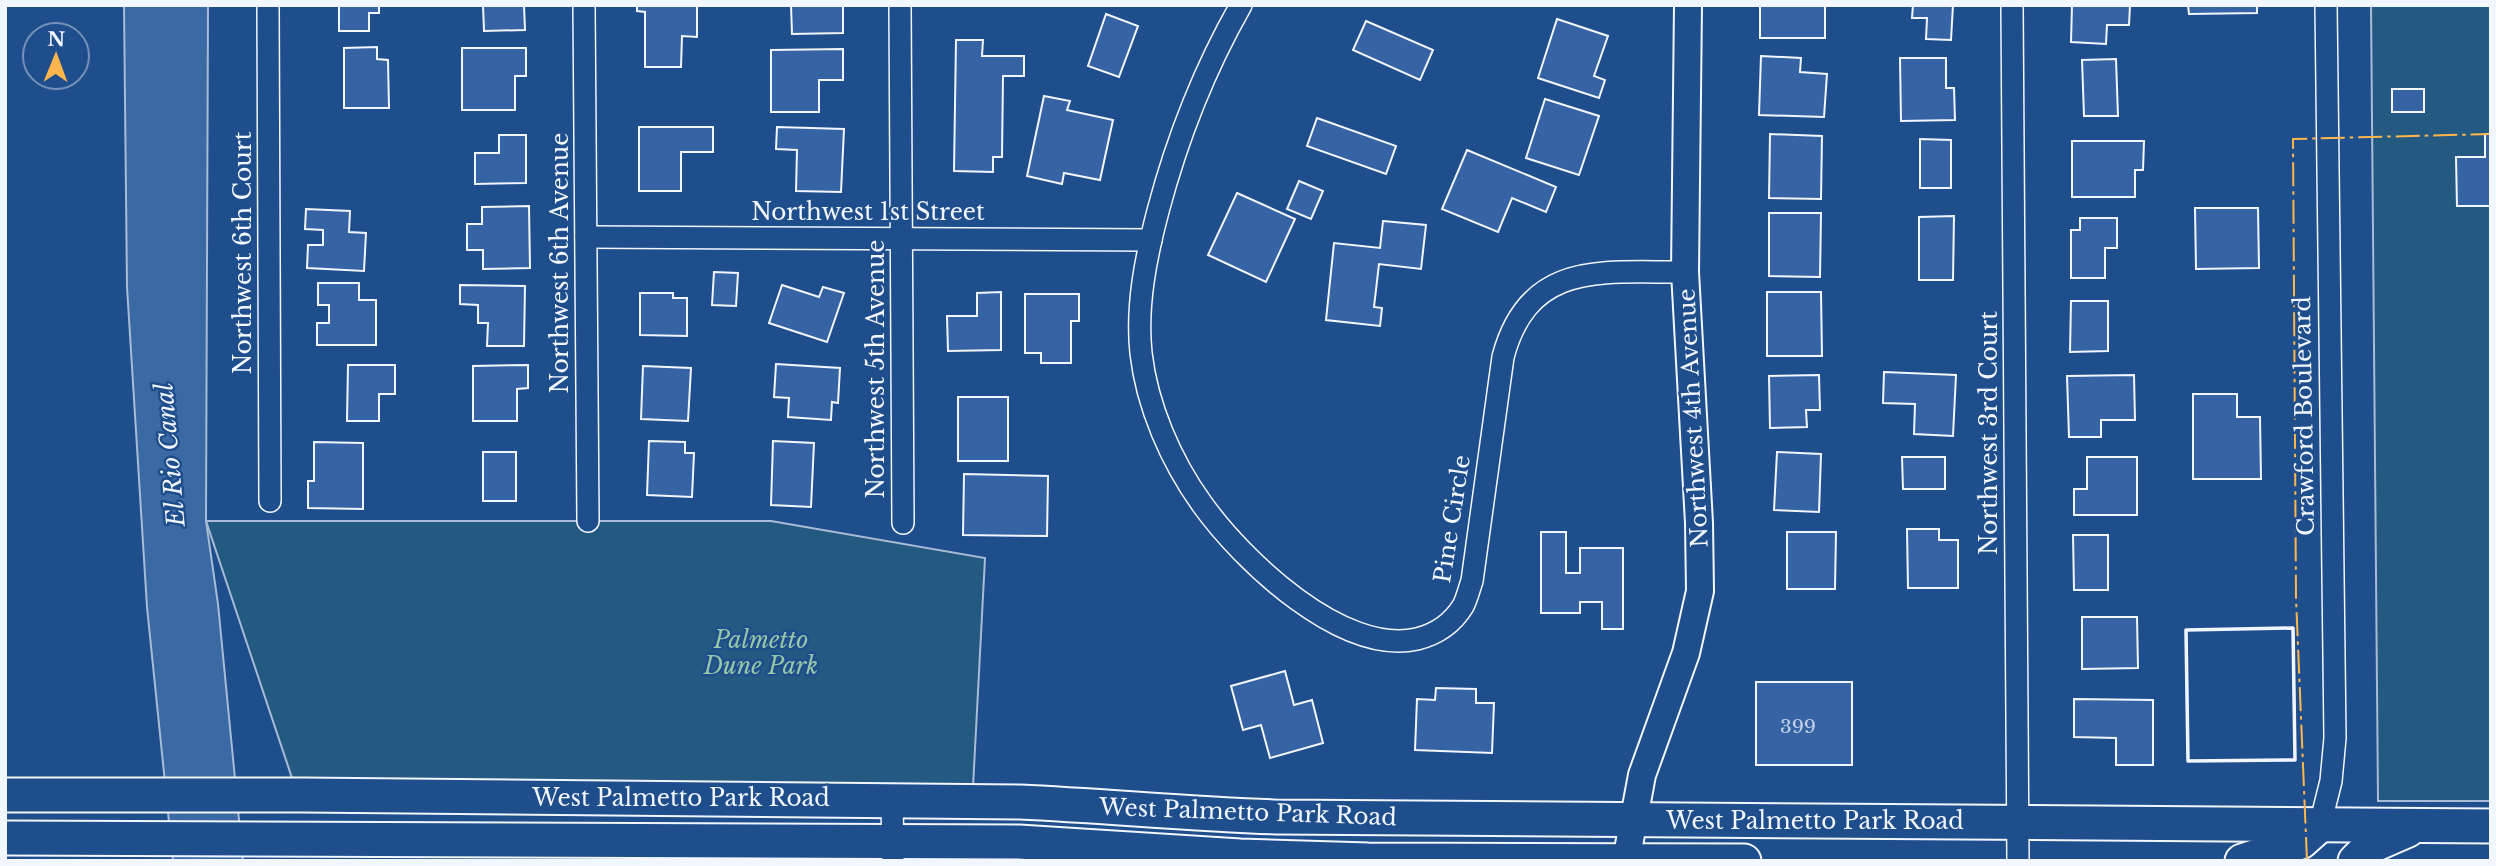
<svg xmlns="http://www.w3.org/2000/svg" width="2496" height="866" viewBox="0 0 2496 866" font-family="'Libre Baskerville',serif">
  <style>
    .green { fill: #245a82; stroke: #a8bbd7; stroke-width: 2 }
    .water { fill: #3b69a3; stroke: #a8bbd7; stroke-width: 2 }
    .building { fill: #3563a3; stroke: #f2f6ff; stroke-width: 2 }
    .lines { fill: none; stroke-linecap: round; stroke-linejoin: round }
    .minor-casing { stroke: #f2f6ff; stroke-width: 24 }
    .tertiary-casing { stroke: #f2f6ff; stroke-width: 30 }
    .primary-casing { stroke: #f2f6ff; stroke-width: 37 }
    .minor { stroke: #1f4e8c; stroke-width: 21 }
    .tertiary { stroke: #1f4e8c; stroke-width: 26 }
    .primary { stroke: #1f4e8c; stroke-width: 33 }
    .wall { stroke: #f2f6ff; stroke-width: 3.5 }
    .power { stroke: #ffb74d; stroke-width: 2; stroke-dasharray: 24 5 3.5 5; stroke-linecap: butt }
    .labels { text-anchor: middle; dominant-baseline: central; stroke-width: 5; stroke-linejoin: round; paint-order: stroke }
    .number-label { font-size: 19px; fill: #c3d1e8 }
    .street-label { font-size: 23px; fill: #f2f6ff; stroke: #1f4e8c }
    .park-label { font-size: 23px; font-style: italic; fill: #97c8a6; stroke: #1f4e8c }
    .water-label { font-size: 24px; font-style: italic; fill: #f2f6ff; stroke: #1f4e8c }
  </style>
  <rect width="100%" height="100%" fill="#1f4e8c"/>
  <g class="green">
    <path d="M 2371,5 L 2491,5 L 2491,801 L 2378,801 Z"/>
    <path d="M 206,521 L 771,521 L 985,558 L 973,787 L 293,781 Z"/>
  </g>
  <path class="water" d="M 124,5 L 208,5 L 206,521 L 218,604 L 243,861 L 173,861 L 147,607 L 127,287 Z"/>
  <g class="building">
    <path d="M 339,5 L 379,5 L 379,13 L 369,13 L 369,31 L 339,31 Z"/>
    <path d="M 483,5 L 524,5 L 525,30 L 484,31 Z"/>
    <path d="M 637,5 L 697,5 L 697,37 L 682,36 L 681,67 L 645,67 L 645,12 L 637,11 Z"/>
    <path d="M 791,5 L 843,5 L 843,33 L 792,34 Z"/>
    <rect x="1760" y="5" width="65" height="33"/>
    <path d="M 1913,5 L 1953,5 L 1951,40 L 1926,39 L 1927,18 L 1912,18 Z"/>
    <path d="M 2072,5 L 2130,5 L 2129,25 L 2107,25 L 2106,44 L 2071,42 Z"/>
    <path d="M 2188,5 L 2257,5 L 2257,13 L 2189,14 Z"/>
    <path d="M 1106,14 L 1138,26 L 1119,77 L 1088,66 Z"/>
    <path d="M 1557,19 L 1608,36 L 1594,76 L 1605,80 L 1599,98 L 1538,78 Z"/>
    <path d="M 1366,21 L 1433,50 L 1420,80 L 1353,50 Z"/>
    <path d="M 956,40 L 983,40 L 982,56 L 1024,56 L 1024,76 L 1003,76 L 1002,157 L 993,157 L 993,172 L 954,171 Z"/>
    <path d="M 377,47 L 377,59 L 388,60 L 389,108 L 344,108 L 344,48 Z"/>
    <path d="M 462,48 L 526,48 L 526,76 L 515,76 L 515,110 L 462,110 Z"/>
    <path d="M 843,49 L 843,80 L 819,80 L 819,112 L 771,112 L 771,50 Z"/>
    <path d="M 1761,56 L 1801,58 L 1800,72 L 1827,74 L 1824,117 L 1759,115 Z"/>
    <path d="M 1900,58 L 1946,58 L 1946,88 L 1954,88 L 1955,120 L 1901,121 Z"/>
    <path d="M 2116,59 L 2118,116 L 2084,116 L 2082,60 Z"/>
    <rect x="2392" y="89" width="32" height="23"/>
    <path d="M 1044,96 L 1070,101 L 1067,110 L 1113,120 L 1100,180 L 1064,173 L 1062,184 L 1027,176 Z"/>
    <path d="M 1545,99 L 1599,116 L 1579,175 L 1526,158 Z"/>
    <path d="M 1317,118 L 1396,146 L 1386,174 L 1307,146 Z"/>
    <path d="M 639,127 L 713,127 L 713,152 L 681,152 L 681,191 L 639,191 Z"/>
    <path d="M 777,127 L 844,129 L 841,192 L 796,191 L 797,150 L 776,149 Z"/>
    <path d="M 1770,134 L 1822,136 L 1821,199 L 1769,198 Z"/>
    <path d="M 2485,134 L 2491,134 L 2491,206 L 2457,206 L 2456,157 L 2485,157 Z"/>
    <path d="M 499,135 L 526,135 L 526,183 L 475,184 L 475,153 L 499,153 Z"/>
    <path d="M 1920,139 L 1951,140 L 1951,188 L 1920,188 Z"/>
    <path d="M 2072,141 L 2144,141 L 2143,170 L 2135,170 L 2135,197 L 2072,197 Z"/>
    <path d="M 1467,150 L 1556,187 L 1546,212 L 1512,198 L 1498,232 L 1442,209 Z"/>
    <path d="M 1299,181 L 1323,191 L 1311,219 L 1287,209 Z"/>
    <path d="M 1237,193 L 1295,219 L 1266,282 L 1208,255 Z"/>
    <path d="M 529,206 L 530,268 L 483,269 L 483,250 L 467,250 L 467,224 L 482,224 L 482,207 Z"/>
    <path d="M 2195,208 L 2258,208 L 2259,268 L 2196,269 Z"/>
    <path d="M 306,209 L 350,211 L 349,232 L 366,233 L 364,271 L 307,268 L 308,245 L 323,245 L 323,230 L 305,229 Z"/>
    <path d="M 1769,213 L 1821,213 L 1820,277 L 1769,276 Z"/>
    <path d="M 1954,216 L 1953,280 L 1919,280 L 1919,217 Z"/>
    <path d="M 2080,218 L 2117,218 L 2117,248 L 2105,248 L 2105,278 L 2071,278 L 2071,230 L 2080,230 Z"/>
    <path d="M 1383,221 L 1426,225 L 1421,269 L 1379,264 L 1374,307 L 1382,308 L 1380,326 L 1326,320 L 1334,243 L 1380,248 Z"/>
    <path d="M 714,272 L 738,273 L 736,306 L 712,305 Z"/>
    <path d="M 318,283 L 359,283 L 359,300 L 376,300 L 376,345 L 317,345 L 317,323 L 329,323 L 329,305 L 318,305 Z"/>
    <path d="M 460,285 L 525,286 L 524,346 L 487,346 L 488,323 L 478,323 L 478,305 L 460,304 Z"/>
    <path d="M 782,285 L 819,297 L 823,287 L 844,293 L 827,342 L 769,323 Z"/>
    <path d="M 1001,292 L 1001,350 L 948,351 L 947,316 L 977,316 L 977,293 Z"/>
    <path d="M 1767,292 L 1821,292 L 1822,356 L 1767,356 Z"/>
    <path d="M 640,293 L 673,293 L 673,298 L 687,298 L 687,336 L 640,335 Z"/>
    <path d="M 1025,294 L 1079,294 L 1079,321 L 1071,321 L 1071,363 L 1041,363 L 1041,353 L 1025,353 Z"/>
    <path d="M 2071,301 L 2108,301 L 2108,351 L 2070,352 Z"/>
    <path d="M 776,364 L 840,368 L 838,403 L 832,402 L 831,420 L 788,417 L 789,398 L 774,397 Z"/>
    <path d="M 348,365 L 395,365 L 395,394 L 379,394 L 379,421 L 347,421 Z"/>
    <path d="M 528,365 L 528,388 L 517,389 L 517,421 L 473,421 L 473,366 Z"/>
    <path d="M 643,366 L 691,368 L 688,421 L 641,419 Z"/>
    <path d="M 1884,372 L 1956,375 L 1953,436 L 1914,434 L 1915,404 L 1883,403 Z"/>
    <path d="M 1819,375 L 1820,410 L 1806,410 L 1807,427 L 1770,428 L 1769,376 Z"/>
    <path d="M 2134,375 L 2135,420 L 2101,420 L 2101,437 L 2069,437 L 2067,376 Z"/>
    <path d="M 2193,394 L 2237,394 L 2237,417 L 2260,417 L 2261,479 L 2193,479 Z"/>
    <rect x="958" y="397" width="50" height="64"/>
    <path d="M 649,441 L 685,442 L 685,453 L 694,453 L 692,497 L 647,495 Z"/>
    <path d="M 773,441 L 814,443 L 811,507 L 771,505 Z"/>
    <path d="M 314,442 L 363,443 L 363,509 L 308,508 L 308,481 L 314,481 Z"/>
    <rect x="483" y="452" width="33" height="49"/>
    <path d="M 1777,452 L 1821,454 L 1819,512 L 1774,510 Z"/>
    <path d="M 1902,457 L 1945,457 L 1945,489 L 1903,489 Z"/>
    <path d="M 2087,457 L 2137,457 L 2137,515 L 2074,515 L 2074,489 L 2087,489 Z"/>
    <path d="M 964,474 L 1048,476 L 1047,536 L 963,535 Z"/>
    <path d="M 1907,529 L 1939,529 L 1939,540 L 1958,540 L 1958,588 L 1908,588 Z"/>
    <path d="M 1541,532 L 1566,532 L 1566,573 L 1580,573 L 1580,548 L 1623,548 L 1623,629 L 1602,629 L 1602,602 L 1580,602 L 1580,613 L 1541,613 Z"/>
    <path d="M 1787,532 L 1836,532 L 1835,589 L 1787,589 Z"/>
    <path d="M 2073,535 L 2108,535 L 2108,590 L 2074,590 Z"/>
    <path d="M 2082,617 L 2137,617 L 2138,668 L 2082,669 Z"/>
    <path d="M 1285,671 L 1294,705 L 1312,700 L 1323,743 L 1270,758 L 1261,725 L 1243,730 L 1231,686 Z"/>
    <rect x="1756" y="682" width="96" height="83"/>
    <path d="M 1436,688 L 1476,689 L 1476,703 L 1494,703 L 1492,753 L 1415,750 L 1417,699 L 1435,700 Z"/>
    <path d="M 2074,699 L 2153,700 L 2153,765 L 2116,765 L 2116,738 L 2074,737 Z"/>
  </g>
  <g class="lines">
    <g class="minor-casing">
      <g id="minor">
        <path d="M 268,5 L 270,501"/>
        <path d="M 584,5 L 588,521"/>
        <path d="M 900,5 L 903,523"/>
        <path d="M 1241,5 C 1204,70 1177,139 1158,211 C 1146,257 1136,305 1141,353 C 1147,406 1171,461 1202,504 C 1242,560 1342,656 1417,639 C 1437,634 1452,624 1463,606 C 1467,599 1469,589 1472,581 L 1503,357 C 1529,259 1604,273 1685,272"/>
        <path d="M 2012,5 L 2018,861"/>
        <path d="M 586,237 L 1151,240"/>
        <path d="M 892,800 L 893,861"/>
        <path d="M 2320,825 L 2331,781 L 2335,738 L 2326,5"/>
      </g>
    </g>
    <g class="tertiary-casing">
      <path id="tertiary" d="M 1626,861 L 1642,775 L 1686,653 L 1700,591 L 1699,523 L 1685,272 L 1688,5"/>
    </g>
    <g class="primary-casing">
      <g id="primary">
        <path d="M 5,795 L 303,795 L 1020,802 C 1106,806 1191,814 1276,817 L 2491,826"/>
        <path d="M 5,838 L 1019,842 L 1240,856 L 1368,860 L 1744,861"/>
        <path d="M 2242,861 L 2301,842 L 2320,825"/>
        <path d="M 2355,861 L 2369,847 L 2408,830"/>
      </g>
    </g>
    <use href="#minor" class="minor"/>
    <use href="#tertiary" class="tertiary"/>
    <use href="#primary" class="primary"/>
    <path class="wall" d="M 2293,628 L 2295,760 L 2188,761 L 2186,630 Z"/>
    <path class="power" d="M 2307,861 L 2296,598 L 2293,139 L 2491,134"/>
  </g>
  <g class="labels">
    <g class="number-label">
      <text x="1798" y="726">399</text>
    </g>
    <g class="street-label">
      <text x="868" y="212">Northwest 1st Street</text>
      <text transform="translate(243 253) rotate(-90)">Northwest 6th Court</text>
      <text transform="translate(560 263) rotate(-90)">Northwest 6th Avenue</text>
      <text transform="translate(876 369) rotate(-90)">Northwest 5th Avenue</text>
      <text transform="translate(2304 416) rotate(-91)">Crawford Boulevard</text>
      <text transform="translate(1693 418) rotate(-93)">Northwest 4th Avenue</text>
      <text transform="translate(1989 433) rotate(-90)">Northwest 3rd Court</text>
      <text transform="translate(1452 519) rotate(-81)">Pine Circle</text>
      <text x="681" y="798">West Palmetto Park Road</text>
      <text transform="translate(1248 812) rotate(2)">West Palmetto Park Road</text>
      <text x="1815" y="821">West Palmetto Park Road</text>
    </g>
    <g class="park-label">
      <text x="761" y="640">Palmetto<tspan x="761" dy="26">Dune Park</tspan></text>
    </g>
    <g class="water-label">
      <text transform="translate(170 455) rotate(-95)">El Rio Canal</text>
    </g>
  </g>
  <rect width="2496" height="866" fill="none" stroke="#f2f6ff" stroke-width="14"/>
  <g transform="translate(56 56) rotate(1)"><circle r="33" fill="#1f4e8c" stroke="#7391ba" stroke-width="2"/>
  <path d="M0-5L12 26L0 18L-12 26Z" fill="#ffb74d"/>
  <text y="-10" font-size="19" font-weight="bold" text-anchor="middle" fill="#f2f6ff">N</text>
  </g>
</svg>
